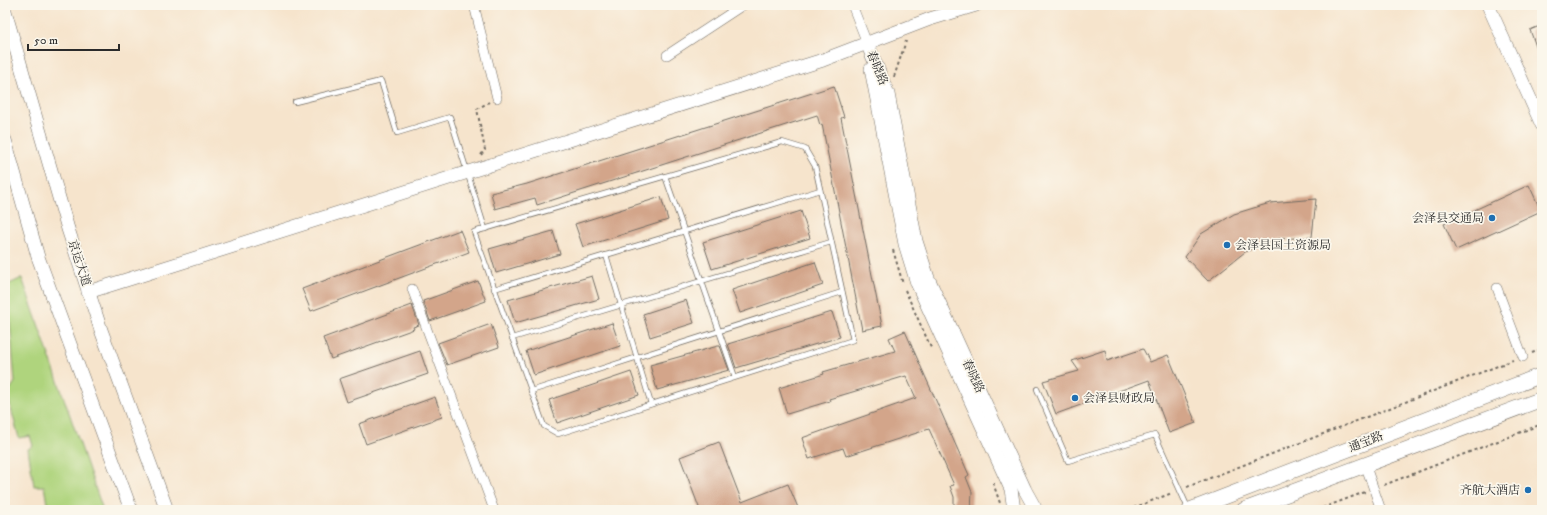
<svg xmlns="http://www.w3.org/2000/svg" width="1547" height="515" viewBox="0 0 1547 515" font-family="'IM FELL DW Pica','Noto Serif SC',serif">
  <style>
    .green { fill: #afd47d; stroke: #6d8054 }
    .building { fill: #d3a58a }
    .lines { fill: none; stroke-linecap: round; stroke-linejoin: round }
    .lane-casing { stroke: #726c63; stroke-width: 6 }
    .street-casing { stroke: #726c63; stroke-width: 10 }
    .secondary-casing { stroke: #726c63; stroke-width: 14 }
    .primary-casing { stroke: #726c63; stroke-width: 16 }
    .path { stroke: #726c63; stroke-width: 2; stroke-dasharray: 3 3; stroke-linecap: butt }
    .lane { stroke: #fff; stroke-width: 4.5 }
    .street { stroke: #fff; stroke-width: 9 }
    .secondary { stroke: #fff; stroke-width: 13 }
    .primary { stroke: #fff; stroke-width: 15 }
    .poi-dot { fill: #1f6fb2; stroke: #fbf7ec; stroke-width: 1.5 }
    .labels { text-anchor: middle; dominant-baseline: central; stroke-width: 3.5; stroke-linejoin: round; paint-order: stroke }
    .street-label { font-size: 12px; fill: #2b2b2b; stroke: #fbf7ec }
    .poi-label { font-size: 12px; fill: #2b2b2b; stroke: #fbf7ec; text-anchor: end }
  </style>
  <rect width="100%" height="100%" fill="#fbf7ec"/>
  <filter id="ink" filterUnits="userSpaceOnUse"><feTurbulence type="fractalNoise" baseFrequency=".025" numOctaves="2"/><feDisplacementMap in="SourceGraphic" scale="8" xChannelSelector="R" yChannelSelector="G"/><feConvolveMatrix kernelMatrix="1 2 1 2 8 2 1 2 1" color-interpolation-filters="sRGB"/></filter>
  <filter id="wash" filterUnits="userSpaceOnUse"><feTurbulence type="fractalNoise" baseFrequency=".012" numOctaves="4" result="noise"/><feDisplacementMap in="SourceGraphic" scale="16" xChannelSelector="R" yChannelSelector="G"/><feGaussianBlur stdDeviation="0.9" result="paint"/><feColorMatrix in="noise" values="0 0 0 0 0 0 0 0 0 0 0 0 0 0 0 0 0 1.4 0 .05"/><feComposite in="paint" operator="in"/></filter>
  <g filter="url(#wash)">
    <rect width="100%" height="100%" fill="#f6e4cc"/>
    <path class="green" d="M 22,278 L 103,510 L 48,510 L 44,486 L 34,486 L 28,449 L 33,446 L 30,436 L 19,438 L 7,394 L 15,382 L 7,285 Z"/>
    <g id="blocks">
      <g class="building">
        <path d="M 1542,25 L 1542,60 L 1541,60 L 1530,30 Z"/>
        <path d="M 834,86 L 844,117 L 841,118 L 882,326 L 862,330 L 822,124 L 820,125 L 817,115 L 537,205 L 535,198 L 495,209 L 491,193 L 527,184 Z"/>
        <path d="M 1529,185 L 1541,211 L 1456,250 L 1444,224 Z"/>
        <path d="M 661,197 L 668,220 L 583,247 L 575,224 Z"/>
        <path d="M 1316,199 L 1312,237 L 1279,239 L 1245,252 L 1208,281 L 1185,257 L 1201,234 L 1234,214 L 1270,203 Z"/>
        <path d="M 801,211 L 810,238 L 712,269 L 703,242 Z"/>
        <path d="M 460,230 L 469,252 L 311,311 L 302,289 Z"/>
        <path d="M 553,231 L 560,254 L 496,273 L 489,249 Z"/>
        <path d="M 815,262 L 823,285 L 740,313 L 732,290 Z"/>
        <path d="M 592,276 L 599,299 L 515,323 L 508,300 Z"/>
        <path d="M 478,281 L 486,301 L 430,321 L 423,301 Z"/>
        <path d="M 686,300 L 694,323 L 650,337 L 643,314 Z"/>
        <path d="M 412,305 L 419,325 L 413,327 L 414,329 L 331,359 L 323,338 Z"/>
        <path d="M 832,312 L 840,337 L 736,368 L 728,344 Z"/>
        <path d="M 612,323 L 620,346 L 534,375 L 526,351 Z"/>
        <path d="M 491,324 L 499,347 L 447,365 L 438,343 Z"/>
        <path d="M 905,331 L 969,475 L 966,477 L 972,492 L 971,510 L 954,510 L 954,497 L 950,486 L 954,485 L 929,429 L 846,456 L 843,448 L 809,459 L 802,438 L 916,398 L 906,376 L 829,399 L 830,401 L 787,414 L 779,388 L 824,374 L 823,372 L 895,351 L 889,338 Z"/>
        <path d="M 718,346 L 720,346 L 729,370 L 657,390 L 650,365 Z"/>
        <path d="M 1143,349 L 1150,362 L 1168,355 L 1196,423 L 1169,433 L 1149,380 L 1056,414 L 1043,381 L 1079,371 L 1072,361 L 1105,350 L 1107,361 Z"/>
        <path d="M 420,351 L 428,374 L 347,402 L 339,379 Z"/>
        <path d="M 631,372 L 639,395 L 557,423 L 549,400 Z"/>
        <path d="M 435,397 L 442,417 L 366,444 L 359,424 Z"/>
        <path d="M 719,442 L 742,502 L 788,484 L 799,510 L 700,510 L 680,457 Z"/>
      </g>
    </g>
  </g>
  <g filter="url(#ink)">
    <use href="#blocks" fill-opacity="0" stroke="#726c63" stroke-width="1"/>
    <g class="lines">
      <g class="lane-casing">
        <g id="lane">
          <path d="M 295,102 L 381,81 L 397,133 L 450,117 L 485,229"/>
          <path d="M 782,142 L 805,149 L 815,166 L 853,340 L 558,434 L 544,426 L 474,232 Z"/>
          <path d="M 665,176 L 735,377"/>
          <path d="M 606,255 L 651,404"/>
          <path d="M 494,289 L 820,190"/>
          <path d="M 512,338 L 831,242"/>
          <path d="M 1037,389 L 1068,461 L 1155,435 L 1188,508"/>
          <path d="M 531,391 L 842,292"/>
        </g>
      </g>
      <g class="street-casing">
        <g id="street">
          <path d="M 474,5 L 497,98"/>
          <path d="M 852,5 L 867,43"/>
          <path d="M 667,55 L 743,5"/>
          <path d="M 1497,288 L 1523,357"/>
          <path d="M 412,289 L 494,510"/>
          <path d="M 1365,464 L 1381,510"/>
        </g>
      </g>
      <g class="secondary-casing">
        <g id="secondary">
          <path d="M 1488,5 L 1542,125"/>
          <path d="M 5,11 L 68,229 L 101,330 L 167,510"/>
          <path d="M 867,43 L 888,94 L 916,241 L 928,278 L 1025,490 L 1036,510"/>
          <path d="M 871,69 L 905,244 L 917,283 L 1011,489 L 1014,510"/>
          <path d="M 5,140 L 38,257 L 131,510"/>
          <path d="M 88,292 L 823,60 L 930,19 L 976,5"/>
        </g>
      </g>
      <g class="primary-casing">
        <g id="primary">
          <path d="M 1190,510 L 1542,375"/>
          <path d="M 1244,510 L 1542,399"/>
        </g>
      </g>
      <g class="path">
        <path d="M 894,77 L 906,41"/>
        <path d="M 481,155 L 485,150 L 477,109 L 489,102"/>
        <path d="M 893,250 L 903,284"/>
        <path d="M 905,290 L 932,350"/>
        <path d="M 1532,353 L 1542,349"/>
        <path d="M 993,483 L 1000,503"/>
        <path d="M 1384,485 L 1542,424"/>
        <path d="M 1187,487 L 1513,360"/>
        <path d="M 1128,510 L 1172,493"/>
        <path d="M 1317,510 L 1365,492"/>
      </g>
      <use href="#lane" class="lane"/>
      <use href="#street" class="street"/>
      <use href="#secondary" class="secondary"/>
      <use href="#primary" class="primary"/>
    </g>
  </g>
  <g class="poi-dot">
    <circle cx="1492" cy="218" r="4"/>
    <circle cx="1227" cy="245" r="4"/>
    <circle cx="1075" cy="398" r="4"/>
    <circle cx="1528" cy="490" r="4"/>
  </g>
  <g class="labels">
    <g class="street-label">
      <text transform="translate(877 68) rotate(67)">春晓路</text>
      <text transform="translate(79 263) rotate(72)">京运大道</text>
      <text transform="translate(973 376) rotate(65)">春晓路</text>
      <text transform="translate(1366 442) rotate(-21)">通宝路</text>
    </g>
    <g class="poi-label">
      <text x="1484" y="218">会泽县交通局</text>
      <text x="1235" y="245" text-anchor="start">会泽县国土资源局</text>
      <text x="1083" y="398" text-anchor="start">会泽县财政局</text>
      <text x="1520" y="490">齐航大酒店</text>
    </g>
  </g>
  <rect width="1547" height="515" fill="none" stroke="#fbf7ec" stroke-width="20"/>
  <path d="M28 44v6h91v-6" fill="none" stroke="#2b2b2b" stroke-width="2"/>
  <text x="34" y="44" font-size="12" fill="#2b2b2b" stroke="#fbf7ec" stroke-width="3" paint-order="stroke">50 m</text>
</svg>
